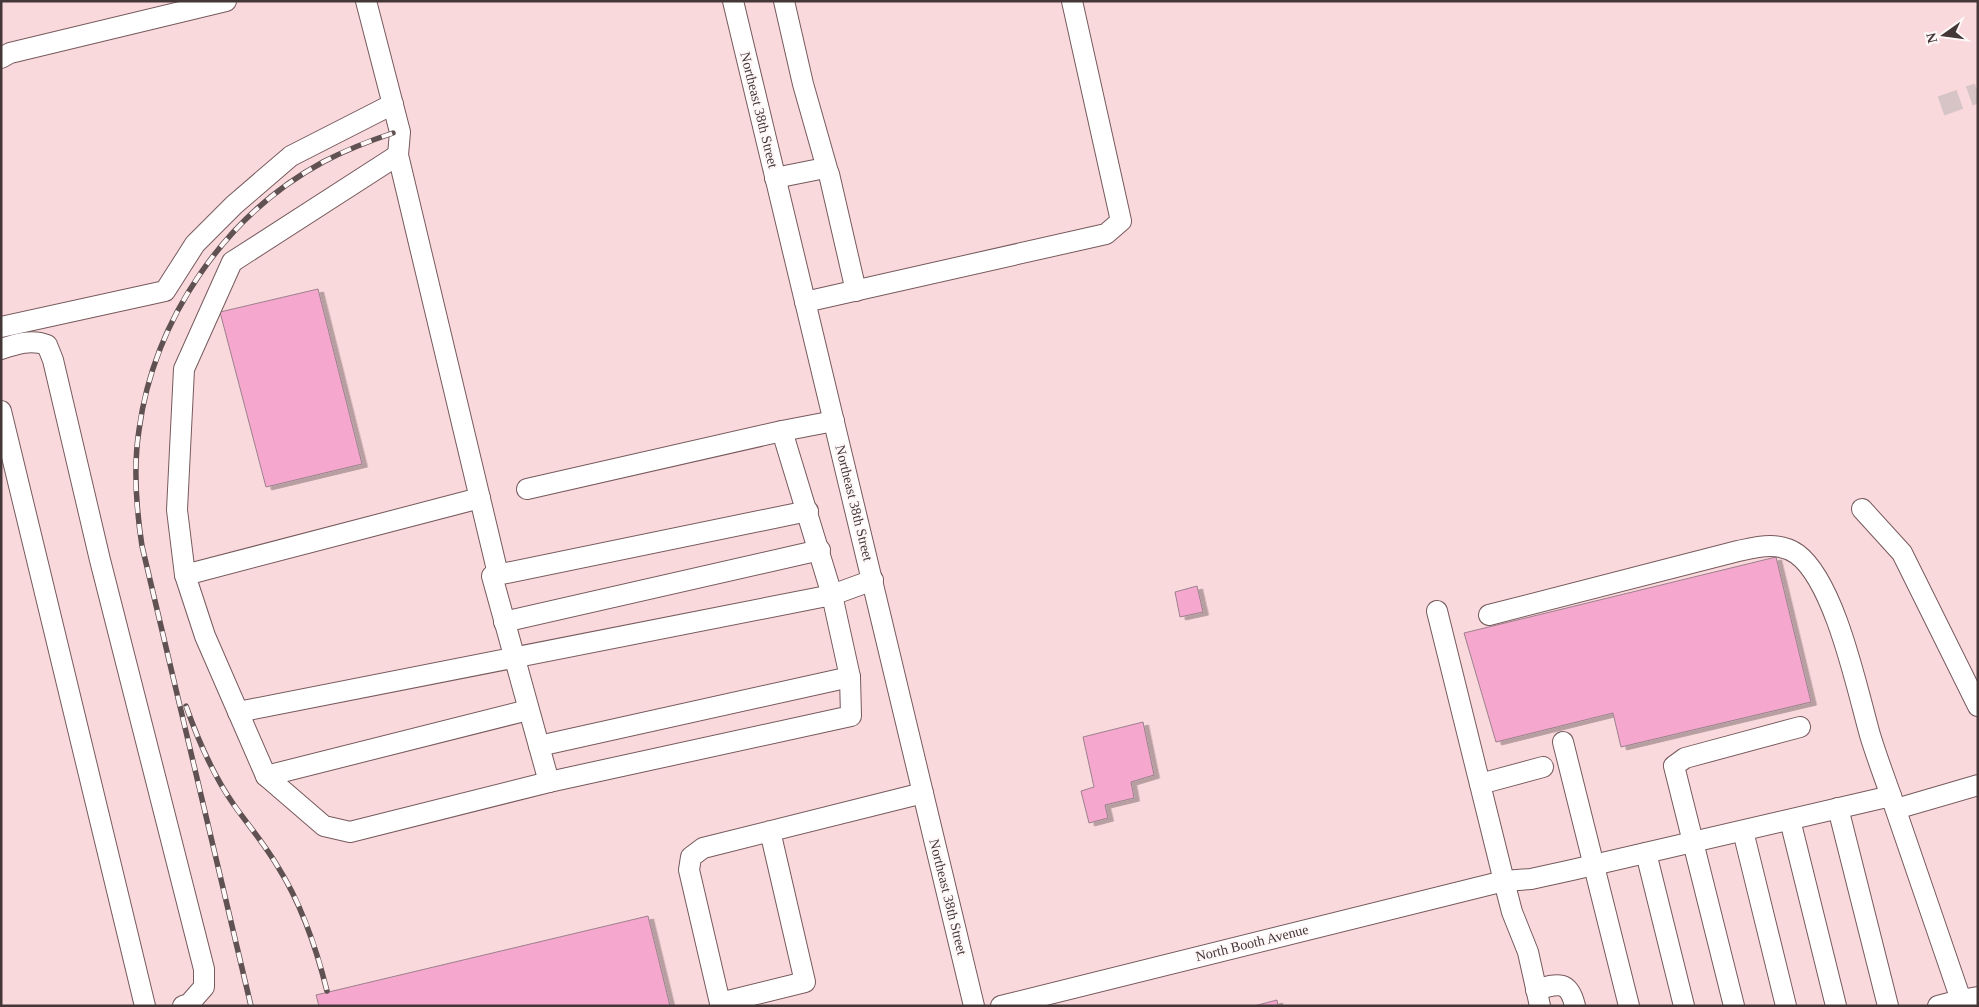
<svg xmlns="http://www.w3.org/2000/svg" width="1979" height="1007" viewBox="0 0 1979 1007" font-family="'Times New Roman',serif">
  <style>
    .built { fill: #fad9dc }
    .building { fill: #f5a7cd; stroke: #9b818d; filter: url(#shadow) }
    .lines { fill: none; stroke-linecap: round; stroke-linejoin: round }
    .minor-tunnel { stroke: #d6c4c6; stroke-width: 20; stroke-dasharray: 20 10; stroke-linecap: butt }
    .minor-casing { stroke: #765a5d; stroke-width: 22 }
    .minor { stroke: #fff; stroke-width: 20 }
    .rail-casing { stroke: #605253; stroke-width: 5.5 }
    .rail { stroke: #fff8f9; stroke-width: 4; stroke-dasharray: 11; stroke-linecap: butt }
    .labels { text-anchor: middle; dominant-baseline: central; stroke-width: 4.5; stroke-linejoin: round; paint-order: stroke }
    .street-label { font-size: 14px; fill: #443738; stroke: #fff8f9 }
  </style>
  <defs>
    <filter id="shadow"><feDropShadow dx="5.5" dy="3" stdDeviation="0" flood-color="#0004"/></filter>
  </defs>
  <rect width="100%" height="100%" fill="#fbe7e9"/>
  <rect class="built" x="1" y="1" width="1977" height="1005"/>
  <g class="building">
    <path d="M 318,289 L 362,464 L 266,487 L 220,312 Z"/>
    <path d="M 1776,557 L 1811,702 L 1621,747 L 1613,713 L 1496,742 L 1464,633 Z"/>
    <path d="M 1197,586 L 1203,612 L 1180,617 L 1175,592 Z"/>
    <path d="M 1143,722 L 1154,775 L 1131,782 L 1134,798 L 1105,805 L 1108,818 L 1089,823 L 1081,791 L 1094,787 L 1083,737 Z"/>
    <path d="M 648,916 L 670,1006 L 319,1006 L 316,995 Z"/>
    <path d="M 1277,1000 L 1278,1006 L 1254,1006 Z"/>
  </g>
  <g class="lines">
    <path class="minor-tunnel" d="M 1941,106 L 1978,93"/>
    <g class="minor-casing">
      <g id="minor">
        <path d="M 366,1 L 400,132 L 398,155 L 498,574"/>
        <path d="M 733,1 L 974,1006"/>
        <path d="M 784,1 L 803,84 L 828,172"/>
        <path d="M 1,58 L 10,53 L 226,1"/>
        <path d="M 775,178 L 820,169 L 826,170 L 829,174 L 856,291"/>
        <path d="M 805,302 L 1106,234 L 1121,221 L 1072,1"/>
        <path d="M 1,327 L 165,291 L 195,244 L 234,205 L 291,156 L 393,104"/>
        <path d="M 1,349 C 16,344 31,339 47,345 L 53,360 L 100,560 L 204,969 L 204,987 L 189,1004 L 183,1006"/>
        <path d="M 1,411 L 145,1006"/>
        <path d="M 834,421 L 782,431 L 832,595 L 873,580"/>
        <path d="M 527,489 L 782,431"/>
        <path d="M 480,498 L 185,575 L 205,636 L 266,776 L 324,826 L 350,832 L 549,782"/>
        <path d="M 1862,509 L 1902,553 L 1978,706"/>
        <path d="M 185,575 L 177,510 L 184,369 L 232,262 L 398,155"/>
        <path d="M 1437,611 L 1504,881 L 1512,912 L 1528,952 L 1540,1006"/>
        <path d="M 1489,615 L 1738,551 C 1757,547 1779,541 1797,554 C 1835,582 1857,689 1870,735 C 1876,755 1884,776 1891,796"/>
        <path d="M 504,622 L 820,550"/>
        <path d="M 238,712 L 832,595 L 850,677 L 539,746 L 492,576 L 808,511"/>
        <path d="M 1563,742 L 1629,1006"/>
        <path d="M 539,746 L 549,782 L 851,716 L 850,677"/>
        <path d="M 266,776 L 528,710"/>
        <path d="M 1480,784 L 1543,767"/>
        <path d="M 1838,808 L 1888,1006"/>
        <path d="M 1896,809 L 1978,785"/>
        <path d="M 1790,820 L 1836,1006"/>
        <path d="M 770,831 L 805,982 L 720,1003 L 689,870 L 691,857 L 703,848 L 923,793"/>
        <path d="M 1743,831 L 1786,1006"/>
        <path d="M 1646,853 L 1684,1006"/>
        <path d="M 1536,990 C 1558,983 1569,980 1575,1006"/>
        <path d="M 1001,1006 L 1504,881 L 1531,879 L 1572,870 L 1891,796 L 1961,1000 L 1978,997"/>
        <path d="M 1734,1006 L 1674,766 L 1685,758 L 1800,727"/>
        <path d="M 1938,1006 L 1961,1000"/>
      </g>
    </g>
    <use href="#minor" class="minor"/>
    <g class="rail-casing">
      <g id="rail">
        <path d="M 186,706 C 198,740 213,775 234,805 C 249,826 265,845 278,867 C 302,905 316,947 327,991"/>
        <path d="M 251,1006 L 142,546 C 136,507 133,469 139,430 C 154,319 225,215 323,162 C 346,150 369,141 393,133"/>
      </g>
    </g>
    <use href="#rail" class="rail"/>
  </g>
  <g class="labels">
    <g class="street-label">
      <text transform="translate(759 110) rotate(76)">Northeast 38th Street</text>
      <text transform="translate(854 503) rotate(76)">Northeast 38th Street</text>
      <text transform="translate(948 897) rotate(76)">Northeast 38th Street</text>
      <text transform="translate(1252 943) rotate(-14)">North Booth Avenue</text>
    </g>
  </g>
  <rect width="1979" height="1007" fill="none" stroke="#443738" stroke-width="5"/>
  <g transform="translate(1944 35) rotate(256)" stroke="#fff8f9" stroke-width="4" paint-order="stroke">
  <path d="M0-4L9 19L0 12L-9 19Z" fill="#443738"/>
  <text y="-8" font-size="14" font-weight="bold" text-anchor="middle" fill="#443738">N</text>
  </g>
</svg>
